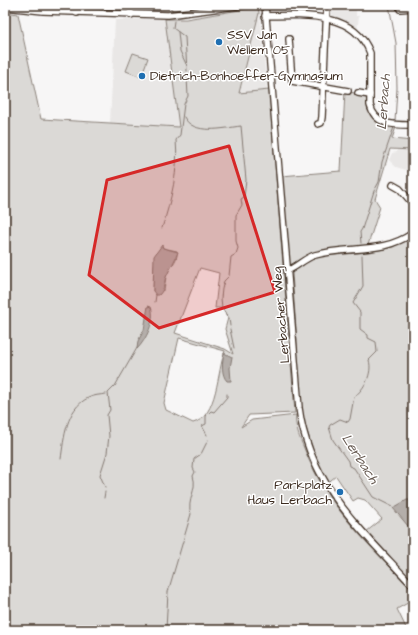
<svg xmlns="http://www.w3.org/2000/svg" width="418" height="635" viewBox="0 0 418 635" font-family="'Architects Daughter',sans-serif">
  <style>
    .built { fill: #e9e7e6 }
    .green { fill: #dbd9d6; stroke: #8b827a; fill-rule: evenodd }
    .water { fill: #b4aeaa; stroke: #847972 }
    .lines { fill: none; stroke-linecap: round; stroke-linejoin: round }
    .stream { stroke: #847972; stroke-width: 1 }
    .minor-casing { stroke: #3b2a1e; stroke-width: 8 }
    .minor { stroke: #fff; stroke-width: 5.5 }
    .marked { fill: #d62828; fill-opacity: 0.2; stroke: #d62828; stroke-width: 3; stroke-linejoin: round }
    .poi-dot { fill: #1f6fb2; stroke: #fff; stroke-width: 1.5 }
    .labels { text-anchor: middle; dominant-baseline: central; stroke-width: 3; stroke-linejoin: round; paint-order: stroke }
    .poi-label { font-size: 13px; fill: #3b2a1e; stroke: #fff; text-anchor: start }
    .street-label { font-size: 13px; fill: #3b2a1e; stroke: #fff }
    .water-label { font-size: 14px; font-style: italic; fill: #65584f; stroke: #fff }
  </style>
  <rect width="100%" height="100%" fill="#f7f6f6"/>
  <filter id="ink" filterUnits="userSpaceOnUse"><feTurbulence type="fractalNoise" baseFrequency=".025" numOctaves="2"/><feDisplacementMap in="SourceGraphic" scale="8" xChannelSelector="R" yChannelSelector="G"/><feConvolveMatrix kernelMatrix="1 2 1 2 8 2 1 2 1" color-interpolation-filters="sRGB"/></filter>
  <g filter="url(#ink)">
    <g class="built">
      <path d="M 341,5 L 354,5 L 354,10 L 356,10 L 356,16 L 359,16 L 357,31 L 330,14 L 329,7 L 341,7 Z"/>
      <path d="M 258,7 L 260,11 L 267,91 L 239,94 L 259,13 Z"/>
      <path d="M 135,19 L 165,19 L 180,127 L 110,123 L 115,20 Z"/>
      <path d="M 397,150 L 413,150 L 413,172 L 396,167 L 389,160 L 392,153 L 397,152 Z"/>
    </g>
    <g class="green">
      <path d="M 258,7 L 259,13 L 239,93 L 269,90 L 295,413 L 249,415 L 241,427 L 252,420 L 296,415 C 294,425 300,439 304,448 C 327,508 370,545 413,591 L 413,600 L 397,609 L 407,630 L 5,630 L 5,12 L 18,14 L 41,119 L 179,127 L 165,19 L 186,19 ZM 162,246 L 163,248 L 177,251 C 179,261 168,268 166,277 C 165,281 165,286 164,290 L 153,291 L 154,265 ZM 200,268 L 219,273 L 215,308 L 222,308 L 228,318 L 225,329 L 233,354 L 225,349 L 175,333 ZM 179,338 L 225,351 C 217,370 218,417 193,423 L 166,410 L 164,403 Z"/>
      <path d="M 133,53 L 148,58 L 141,77 L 126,71 Z"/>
      <path d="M 345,91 L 368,96 L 369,110 L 379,123 L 396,127 L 392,139 L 413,141 L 413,150 L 390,149 L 375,199 L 380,207 L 368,245 L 312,253 L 290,265 L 281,176 L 341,171 Z"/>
      <path d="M 413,235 L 413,583 L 366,532 L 382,519 L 365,500 L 358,498 L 353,501 L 336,476 L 327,483 L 313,450 L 302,415 L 292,273 L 307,261 L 323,256 L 369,252 L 393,247 Z"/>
    </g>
    <g class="water">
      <path d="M 162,245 L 163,248 L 178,252 C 175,261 171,266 167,275 C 163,282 166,288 159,295 L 156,295 L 153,291 L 154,256 Z"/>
      <path d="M 148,306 L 151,307 C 156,320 146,340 137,349 L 138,341 L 144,330 Z"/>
      <path d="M 224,353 L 232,357 L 230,368 L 231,381 L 227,381 C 221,375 222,362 224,353 Z"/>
      <path d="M 407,500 L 413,500 L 413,532 L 393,508 Z"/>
    </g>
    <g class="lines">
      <g class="stream">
        <path d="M 168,5 L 174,12"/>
        <path d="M 389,5 L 396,43 L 397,88 L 395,122"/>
        <path d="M 174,21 L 173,28 L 185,37 L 187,71"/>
        <path d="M 178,32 L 180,51 L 186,64"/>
        <path d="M 184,117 C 193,136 224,128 241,126 L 246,180 L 244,197 L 241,199 L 242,205 L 236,215 L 236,241 L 238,248 L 236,254 L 231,257 L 229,276 L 224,281 L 222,289 L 221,298 L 222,308 L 229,318 L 230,326"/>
        <path d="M 162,228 C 171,201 179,169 176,140 L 180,135 L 184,104 L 188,96 L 187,77"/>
        <path d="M 361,243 L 360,232 L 362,229 L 374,191 L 379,182 L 382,162 L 394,127"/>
        <path d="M 362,255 L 363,286 L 353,303 L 360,312 L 360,329 L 368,335 L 368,338 L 376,342 L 377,352 L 369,360 C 373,374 364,389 354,397 L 350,419 L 348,422 L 340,419 L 330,425 L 329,427 L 333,440 L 348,461 L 349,466 L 354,468 L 373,497 L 393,507"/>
        <path d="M 155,302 L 156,295"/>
        <path d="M 230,329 L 234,348"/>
        <path d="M 207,435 L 202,426 L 206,424 L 206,416 L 211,411 L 214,412 L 227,397 L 227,394"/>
        <path d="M 61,459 C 64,438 66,409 88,398 C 94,395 100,395 106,394"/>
        <path d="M 105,487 L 100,475 L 107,453 L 109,436 L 107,415 L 110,410 L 108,393 L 115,386 L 137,348"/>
        <path d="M 104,498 L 105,492"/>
        <path d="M 166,630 L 168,592 L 191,514 C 186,500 198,490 193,476 L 195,472 L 193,468 L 194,459 L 201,454 L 208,440"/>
      </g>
      <g class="minor-casing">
        <g id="minor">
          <path d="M 130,5 L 131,15"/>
          <path d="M 265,5 L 299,408 C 309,486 364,532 413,586"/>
          <path d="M 5,7 L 43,11 L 168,15 L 244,5"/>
          <path d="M 400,9 L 413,8"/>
          <path d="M 77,13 L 78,5"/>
          <path d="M 265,16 C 301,15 355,11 370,53 L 370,105 C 375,126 395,125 413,125"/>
          <path d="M 289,39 L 292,81 L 348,91"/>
          <path d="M 358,93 L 370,95"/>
          <path d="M 318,124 L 321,123 L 322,117 L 327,5"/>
          <path d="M 393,185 L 400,189 L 413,204"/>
          <path d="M 289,270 C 298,266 305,258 315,255 C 350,245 381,255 413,233"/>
        </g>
      </g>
      <use href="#minor" class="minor"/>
    </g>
  </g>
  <path class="marked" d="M 229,146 L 275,292 L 159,328 L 89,275 L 107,180 Z"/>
  <g class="poi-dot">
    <circle cx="219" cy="42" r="4"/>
    <circle cx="142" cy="76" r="4"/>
    <circle cx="340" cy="492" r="4"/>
  </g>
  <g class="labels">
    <g class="poi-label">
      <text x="227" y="35">SSV Jan<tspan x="227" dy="15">Wellem 05</tspan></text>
      <text x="150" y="76">Dietrich-Bonhoeffer-Gymnasium</text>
      <text x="332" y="485" text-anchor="end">Parkplatz<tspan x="332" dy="15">Haus Lerbach</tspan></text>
    </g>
    <g class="street-label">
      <text transform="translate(281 315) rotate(-95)">Lerbacher Weg</text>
    </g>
    <g class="water-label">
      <text transform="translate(384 102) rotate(-86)">Lerbach</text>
      <text transform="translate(360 459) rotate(57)">Lerbach</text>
    </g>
  </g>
  <rect width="418" height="635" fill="none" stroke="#fff" stroke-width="20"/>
  <rect x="10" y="10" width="398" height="615" fill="none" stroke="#3b2a1e" stroke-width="1.5" filter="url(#ink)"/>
</svg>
